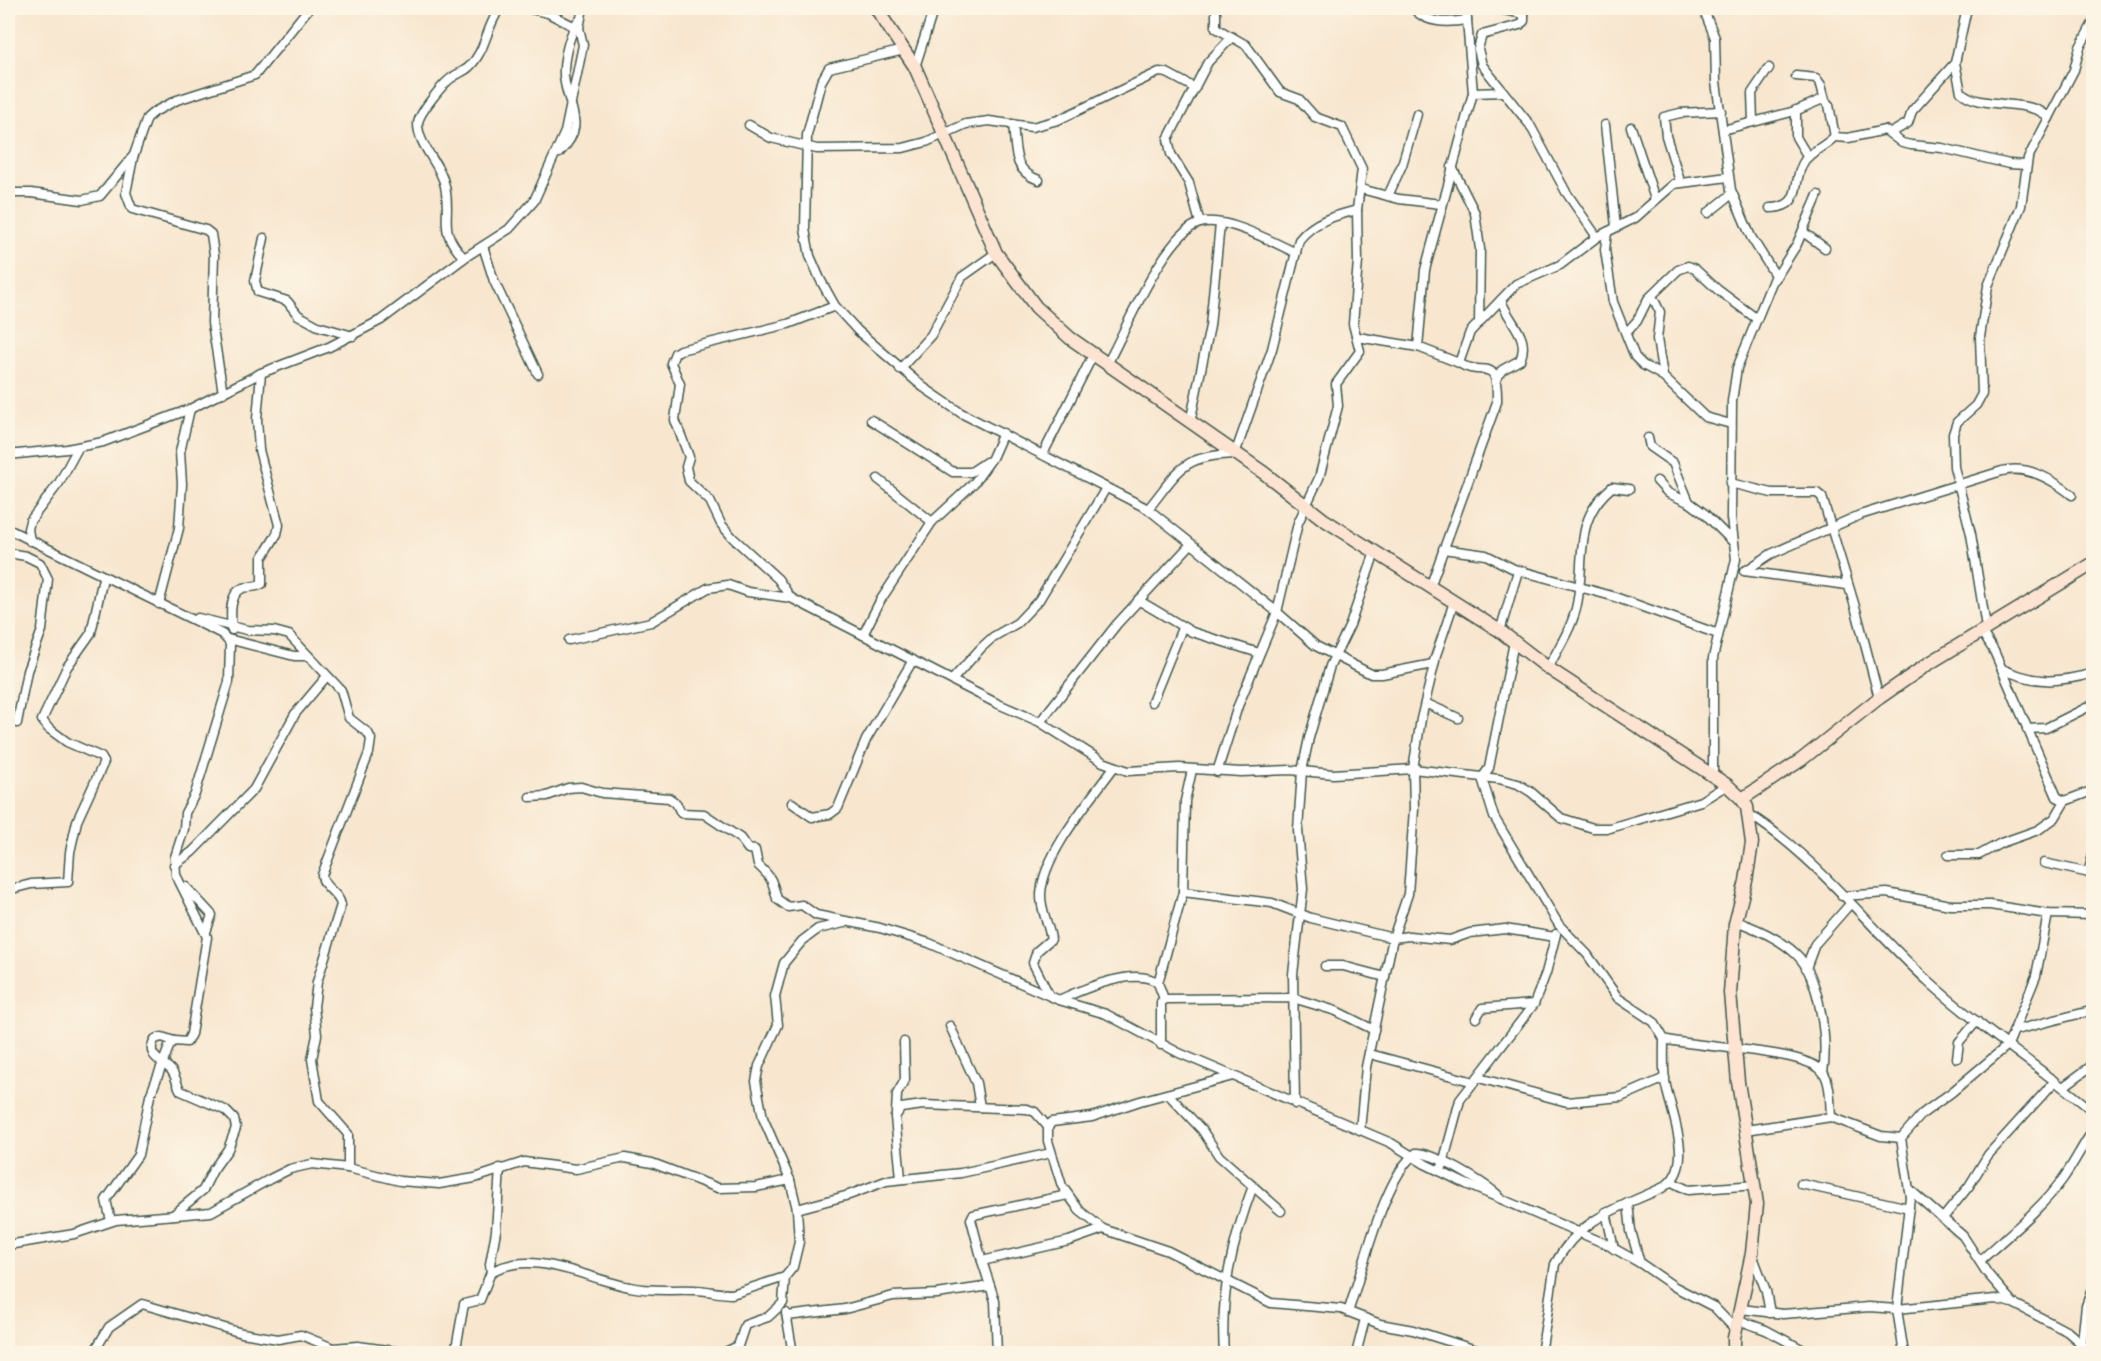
<svg xmlns="http://www.w3.org/2000/svg" width="2101" height="1361" viewBox="0 0 2101 1361" font-family="Vollkorn,serif">
  <style>
    .lines { fill: none; stroke-linecap: round; stroke-linejoin: round }
    .street-casing { stroke: #40564b; stroke-width: 11 }
    .secondary-casing { stroke: #40564b; stroke-width: 15 }
    .street { stroke: #fff; stroke-width: 8 }
    .secondary { stroke: #fde3d1; stroke-width: 12 }
  </style>
  <rect width="100%" height="100%" fill="#fcf5e5"/>
  <filter id="ink" filterUnits="userSpaceOnUse"><feTurbulence type="fractalNoise" baseFrequency=".0167" numOctaves="2"/><feDisplacementMap in="SourceGraphic" scale="12" xChannelSelector="R" yChannelSelector="G"/><feConvolveMatrix kernelMatrix="1 2 1 2 8 2 1 2 1" color-interpolation-filters="sRGB"/></filter>
  <filter id="wash" filterUnits="userSpaceOnUse"><feTurbulence type="fractalNoise" baseFrequency=".008" numOctaves="4" result="noise"/><feDisplacementMap in="SourceGraphic" scale="24" xChannelSelector="R" yChannelSelector="G"/><feGaussianBlur stdDeviation="1.35" result="paint"/><feColorMatrix in="noise" values="0 0 0 0 0 0 0 0 0 0 0 0 0 0 0 0 0 1.4 0 .05"/><feComposite in="paint" operator="in"/></filter>
  <g filter="url(#wash)">
    <rect width="100%" height="100%" fill="#f8e6cf"/>
  </g>
  <g filter="url(#ink)">
    <g class="lines">
      <g class="street-casing">
        <g id="street">
          <path d="M 526,8 L 548,13 L 575,27"/>
          <path d="M 1216,8 L 1216,28 L 1246,45 L 1280,92 L 1299,99 L 1315,117 L 1342,127 L 1362,169 L 1357,210 L 1358,261 L 1353,324 L 1360,351 L 1336,384 L 1338,406 L 1319,478 L 1298,523 L 1277,612 L 1238,706 L 1217,772"/>
          <path d="M 1413,8 C 1426,24 1448,23 1467,20"/>
          <path d="M 1494,8 L 1524,14"/>
          <path d="M 1524,8 L 1524,21 L 1520,25 L 1482,35 L 1478,49 L 1482,65 L 1530,125 L 1566,192 L 1597,237"/>
          <path d="M 1703,8 L 1715,38 L 1716,82 L 1731,190 L 1751,237 L 1775,275 L 1737,368 L 1732,401 L 1731,518 L 1736,559 L 1713,658 L 1713,776"/>
          <path d="M 1967,8 L 1955,63 L 1961,92 C 1982,111 2031,97 2049,118"/>
          <path d="M 904,50 L 829,68 L 821,82 L 807,135 L 805,229 L 810,256 L 820,279 L 835,306 L 858,331 L 923,387 L 961,413 L 1148,509 L 1277,612 L 1316,646 L 1371,674 L 1382,674 L 1433,664 L 1454,602"/>
          <path d="M 915,67 L 934,8"/>
          <path d="M 1796,76 L 1816,78 L 1821,85 L 1825,100"/>
          <path d="M 1473,93 L 1503,92"/>
          <path d="M 1796,110 L 1796,137 L 1808,157"/>
          <path d="M 1753,121 L 1752,93 L 1769,68"/>
          <path d="M 1013,124 C 1016,149 1012,171 1039,180"/>
          <path d="M 749,125 L 771,138 L 817,149 L 903,148 L 926,142 L 966,124 L 989,121 L 1032,127 L 1058,120 L 1159,72 L 1167,73 L 1195,88"/>
          <path d="M 1605,125 L 1616,227"/>
          <path d="M 1631,127 L 1655,199"/>
          <path d="M 1723,130 L 1795,111 L 1823,99 L 1829,105 L 1835,137 L 1848,138 L 1885,130 L 1902,143 L 1911,145 L 1942,148 L 2009,164 L 2026,165"/>
          <path d="M 1891,133 L 1908,123 L 1912,111 L 1955,63"/>
          <path d="M 559,153 C 589,123 567,109 564,76 C 563,59 569,37 577,22"/>
          <path d="M 133,158 L 126,193 L 132,209 L 206,230 L 211,234 L 214,255 L 212,323 L 223,393"/>
          <path d="M 1452,167 L 1475,213 L 1480,249 L 1479,323"/>
          <path d="M 1680,181 L 1666,136 L 1664,117 L 1680,113 L 1721,111"/>
          <path d="M 1361,189 L 1399,199 L 1441,204"/>
          <path d="M 8,193 L 31,193 L 82,200 L 100,196 L 134,155 L 147,118 L 154,112 L 177,100 L 255,75 L 309,8"/>
          <path d="M 1388,196 L 1402,165 L 1417,114"/>
          <path d="M 1770,208 C 1806,207 1790,180 1805,160 C 1813,150 1826,146 1835,136"/>
          <path d="M 1708,213 L 1732,194"/>
          <path d="M 1200,223 L 1189,183 L 1171,154 L 1168,139 L 1208,62 L 1232,37"/>
          <path d="M 1607,232 L 1605,250 L 1613,302 L 1635,357 L 1643,365 L 1661,375 L 1705,417 L 1731,424"/>
          <path d="M 1803,232 L 1825,248"/>
          <path d="M 264,238 L 255,281 L 258,292 L 287,301 L 298,315 L 318,326 L 353,336"/>
          <path d="M 483,246 L 494,281 L 538,374"/>
          <path d="M 464,258 C 436,228 452,220 445,186 C 441,164 418,146 418,124 C 418,114 444,82 453,77 C 458,73 464,72 469,67 C 486,51 486,27 500,8"/>
          <path d="M 1775,279 L 1797,244 L 1818,195"/>
          <path d="M 1652,296 L 1660,312 L 1657,339 L 1663,376"/>
          <path d="M 1626,333 L 1637,321 L 1648,299 L 1678,270 L 1688,266 L 1695,269 L 1718,290 L 1757,319"/>
          <path d="M 1358,337 L 1418,347 L 1459,363"/>
          <path d="M 1418,347 L 1425,270 L 1473,93 L 1466,8"/>
          <path d="M 1107,364 C 1125,332 1165,233 1200,223 C 1226,216 1273,242 1296,253"/>
          <path d="M 900,369 L 931,335 L 962,277 L 996,253"/>
          <path d="M 1496,379 L 1502,370 L 1520,360 C 1531,336 1508,322 1501,300"/>
          <path d="M 871,420 L 953,472 L 971,472 L 986,462"/>
          <path d="M 1190,423 L 1210,326 L 1220,224"/>
          <path d="M 1648,438 L 1650,447 L 1673,463 L 1689,502 L 1705,514 L 1733,542"/>
          <path d="M 1043,454 L 1093,355"/>
          <path d="M 8,455 L 67,449 L 103,442 L 190,409 L 261,373 L 329,347 L 381,320 L 464,258 L 509,229 L 534,201 L 565,132 L 583,45 L 579,28 L 583,8"/>
          <path d="M 878,479 L 932,522"/>
          <path d="M 1657,481 L 1668,493 L 1688,502"/>
          <path d="M 1730,483 L 1772,493 L 1817,493 L 1822,497 L 1856,610 L 1879,698"/>
          <path d="M 1148,509 C 1180,470 1180,456 1235,454 L 1272,349 L 1299,240 C 1314,221 1334,216 1357,210"/>
          <path d="M 8,529 L 222,634 L 230,643 L 229,682 L 195,794 L 185,813 L 184,829 L 175,857 L 176,875 L 207,937 L 191,1034 L 187,1042 L 174,1041 L 169,1047 L 150,1096 L 138,1155 L 106,1200 L 111,1221"/>
          <path d="M 30,541 L 28,529 L 30,521 L 59,483 L 78,448"/>
          <path d="M 1443,549 L 1486,555 L 1514,569 L 1612,596 L 1718,634"/>
          <path d="M 8,553 L 26,556 L 40,563 L 48,579 L 42,630 L 27,671 L 17,723"/>
          <path d="M 1744,571 L 1847,585"/>
          <path d="M 1745,571 L 1771,554 L 1860,515 L 2002,471 C 2028,465 2052,479 2072,495"/>
          <path d="M 1430,587 L 1497,402 C 1498,352 1482,379 1459,363 L 1470,332 L 1516,284 L 1560,265 L 1597,237 L 1635,218 L 1674,184 L 1728,177"/>
          <path d="M 791,598 L 778,579 L 733,538 L 721,524 L 710,501 L 689,481 L 686,467 L 689,457 L 675,420 L 680,384 L 671,363 L 675,353 L 680,350 L 788,324 L 835,306"/>
          <path d="M 1138,600 L 1192,632 L 1259,653"/>
          <path d="M 159,604 L 179,528 L 182,484 L 180,452 L 190,409"/>
          <path d="M 198,618 L 247,630 L 274,631 L 289,635 L 341,690 L 349,718 L 368,733 L 371,739 L 369,753 L 322,875 C 323,889 339,892 341,905 L 317,982 L 314,1007 L 317,1035 L 312,1059 L 319,1101 L 348,1134 L 348,1168"/>
          <path d="M 1986,627 L 1971,534 L 1954,467 L 1953,434 L 1957,422 L 1976,405 L 1982,394 L 1980,337 L 1988,286 L 2021,206 L 2028,158 L 2074,70 L 2080,47 L 2094,21"/>
          <path d="M 232,630 C 231,618 228,594 243,588 C 250,586 256,588 262,584 L 262,558 L 277,534 L 279,525 L 259,450 L 257,419 L 261,373"/>
          <path d="M 1500,631 L 1518,571"/>
          <path d="M 1981,631 L 1994,651 L 2057,797 L 2065,801 L 2094,790"/>
          <path d="M 863,635 L 880,601 L 932,522 L 974,483 L 992,458 L 1003,433"/>
          <path d="M 228,639 L 294,656 L 307,656"/>
          <path d="M 569,640 L 651,622 L 708,588 L 728,585 L 748,592 L 791,598 L 996,703 L 1040,722 L 1103,762 L 1128,771 L 1179,768 L 1241,772 L 1291,770 L 1333,774 L 1413,769 L 1499,779 L 1518,784 L 1531,792 L 1561,818 L 1593,828 L 1610,828 L 1701,801 L 1727,785"/>
          <path d="M 1514,642 L 1489,768 L 1482,778 L 1494,817 L 1559,925 L 1587,954 L 1618,998 L 1654,1022 L 1664,1039 C 1695,1048 1806,1049 1823,1072 C 1831,1082 1830,1104 1831,1117"/>
          <path d="M 1548,668 C 1559,647 1573,626 1577,604 C 1586,559 1572,520 1612,487 L 1629,489"/>
          <path d="M 2002,669 C 2036,684 2057,683 2094,673"/>
          <path d="M 952,680 L 981,648 L 993,637 L 1017,623 L 1039,600 L 1106,488"/>
          <path d="M 1152,702 L 1182,628"/>
          <path d="M 1425,703 L 1458,718"/>
          <path d="M 1040,722 L 1117,624 L 1191,544"/>
          <path d="M 2027,729 L 2046,728 L 2094,704"/>
          <path d="M 530,797 L 547,796 L 568,788 L 581,787 L 602,793 L 669,798 L 676,803 L 681,813 L 704,814 L 740,838 L 748,849 L 755,850 L 758,865 C 772,878 772,880 777,899 L 788,907 L 802,905 L 816,915 L 880,928 L 929,943 L 1059,1000 L 1106,1014 L 1179,1053 L 1391,1143 L 1425,1164 L 1466,1184 L 1606,1244 L 1640,1263 L 1675,1287 L 1714,1307 L 1736,1330"/>
          <path d="M 792,803 L 812,817 L 830,814 L 838,808 L 866,740 L 913,660"/>
          <path d="M 1750,815 C 1819,859 1869,928 1929,982 C 1981,1029 2040,1067 2094,1112"/>
          <path d="M 1948,855 L 1979,855 L 2001,843 L 2038,830 L 2055,818 L 2065,801"/>
          <path d="M 2044,863 L 2094,874"/>
          <path d="M 174,865 L 192,852 L 254,789 L 295,714 L 327,676"/>
          <path d="M 2088,873 L 2094,852"/>
          <path d="M 186,887 L 212,915 L 206,932"/>
          <path d="M 8,890 L 31,884 L 68,882 L 70,852 L 77,821 L 104,762 L 101,757 L 67,742 L 48,728 L 42,720 L 67,667 L 91,633 L 103,578"/>
          <path d="M 1183,892 L 1272,903 L 1311,918 L 1393,938 L 1409,936 L 1450,940 L 1470,933 L 1505,929 L 1555,937"/>
          <path d="M 1842,896 L 1887,893 L 1950,905 L 1990,905 L 2048,914 L 2094,915"/>
          <path d="M 1736,921 C 1757,929 1779,938 1796,954 C 1820,976 1828,1042 1823,1072"/>
          <path d="M 1325,966 L 1343,966 L 1385,977"/>
          <path d="M 1806,968 L 1815,944 L 1850,904"/>
          <path d="M 1158,983 L 1183,892 L 1185,801 L 1192,770"/>
          <path d="M 1049,995 L 1033,963 L 1037,951 L 1051,939 C 1049,925 1040,909 1041,894 C 1043,854 1091,799 1114,767"/>
          <path d="M 1059,1000 C 1083,989 1136,966 1158,983 L 1164,999"/>
          <path d="M 1476,1018 L 1482,1008 L 1534,1004"/>
          <path d="M 950,1026 L 976,1083 L 980,1107"/>
          <path d="M 2016,1030 L 2094,1010"/>
          <path d="M 1161,1045 L 1161,1002 L 1166,999 L 1293,998 L 1336,1011 L 1374,1030"/>
          <path d="M 1370,1054 L 1474,1082"/>
          <path d="M 1957,1058 L 1959,1042 L 1977,1021"/>
          <path d="M 1233,1076 L 1140,1101 L 1092,1117 L 1052,1122 L 1048,1127 L 1048,1141 L 1062,1186 L 1080,1211 L 1103,1229 L 1168,1251 L 1271,1303 L 1341,1309 L 1380,1324 L 1413,1330 L 1489,1354"/>
          <path d="M 1479,1078 L 1567,1102 L 1621,1097 L 1665,1078"/>
          <path d="M 2063,1087 L 2094,1064"/>
          <path d="M 1168,1094 L 1202,1130 L 1219,1156 L 1281,1211"/>
          <path d="M 1295,1104 L 1293,974 L 1303,889 L 1298,830 L 1302,771 L 1309,738 L 1330,666 L 1350,625 L 1375,552"/>
          <path d="M 896,1112 L 897,1094 L 905,1080 L 904,1042"/>
          <path d="M 1360,1130 L 1366,1067 L 1393,938 L 1408,894 L 1414,809 L 1413,769 L 1421,719 L 1435,661"/>
          <path d="M 1746,1130 L 1831,1117 L 1881,1136 L 1901,1138"/>
          <path d="M 1441,1171 L 1460,1100 L 1534,1004 L 1546,973 L 1556,934"/>
          <path d="M 901,1178 L 895,1117 L 901,1108 L 923,1105 L 1027,1109 L 1035,1112 L 1048,1127"/>
          <path d="M 1672,1182 L 1688,1190 L 1756,1185"/>
          <path d="M 1801,1184 L 1909,1208"/>
          <path d="M 1909,1189 L 1963,1236 L 1987,1273 L 2013,1303"/>
          <path d="M 1068,1195 L 973,1215 L 971,1219 L 982,1261 L 1069,1241 L 1103,1229"/>
          <path d="M 1628,1203 L 1631,1231 L 1640,1263"/>
          <path d="M 797,1209 L 849,1195 L 886,1181 L 961,1173 L 1051,1153"/>
          <path d="M 1606,1212 L 1614,1249"/>
          <path d="M 173,1215 L 203,1190 L 213,1170 L 228,1149 L 236,1128 L 234,1119 L 225,1110 L 181,1091 C 176,1084 176,1074 170,1069 C 160,1060 145,1055 155,1039 L 162,1037 L 174,1041"/>
          <path d="M 1943,1218 L 1969,1186 L 1988,1155 L 2055,1081"/>
          <path d="M 8,1245 L 74,1234 L 116,1220 L 211,1212 L 270,1179 L 290,1169 L 312,1164 L 348,1168 L 400,1181 L 439,1184 L 475,1178 L 524,1162 L 576,1169 L 625,1158 L 652,1163 L 718,1188 L 756,1187 L 790,1180"/>
          <path d="M 1752,1254 L 1766,1291 L 1770,1313"/>
          <path d="M 982,1261 L 995,1301 L 997,1354"/>
          <path d="M 1980,1261 C 2008,1235 2039,1211 2062,1180 C 2074,1164 2082,1146 2094,1129"/>
          <path d="M 491,1272 L 490,1264 L 496,1231 L 500,1168"/>
          <path d="M 1741,1309 L 1783,1314 L 1869,1307 L 1897,1309 L 1995,1299 L 2013,1303 L 2068,1332 L 2093,1354"/>
          <path d="M 1348,1312 C 1362,1273 1384,1176 1416,1153 C 1434,1152 1482,1182 1497,1194"/>
          <path d="M 786,1313 L 793,1354"/>
          <path d="M 787,1316 L 845,1309 L 893,1296 L 937,1294 L 990,1286"/>
          <path d="M 1738,1320 L 1766,1330 L 1811,1354"/>
          <path d="M 2082,1341 L 2086,1306 L 2094,1284"/>
          <path d="M 93,1354 L 109,1327 L 142,1304 L 242,1333 L 278,1339 L 301,1335 L 333,1348 L 358,1346 L 416,1354"/>
          <path d="M 455,1354 L 464,1304 L 480,1300 L 491,1272 C 534,1248 587,1279 630,1287 C 651,1292 673,1289 695,1290 C 707,1290 719,1294 732,1294 L 785,1277"/>
          <path d="M 721,1354 L 738,1346 L 745,1325 L 768,1317 L 783,1303 L 785,1277 L 793,1267 L 799,1242 L 797,1209 L 790,1180 L 763,1118 L 756,1081 L 759,1066 L 778,1025 L 775,996 L 784,963 L 802,941 L 818,929 L 844,923"/>
          <path d="M 1224,1354 C 1220,1294 1232,1242 1253,1186"/>
          <path d="M 1356,1354 L 1365,1319"/>
          <path d="M 1541,1354 L 1555,1264 C 1579,1218 1619,1208 1662,1188 C 1698,1168 1670,1112 1665,1081 C 1663,1067 1664,1053 1664,1039"/>
          <path d="M 1904,1354 L 1897,1309 L 1910,1197 L 1901,1138 L 1922,1114 L 1952,1092 L 2008,1045 L 2036,976 L 2048,914"/>
        </g>
      </g>
      <g class="secondary-casing">
        <g id="secondary">
          <path d="M 876,8 L 915,67 L 996,253 L 1036,307 L 1070,338 L 1264,473 L 1323,519 L 1500,631 L 1548,668 L 1727,785 L 1742,799 L 1747,807 L 1752,843 L 1746,881 L 1735,924 L 1730,993 L 1738,1082 L 1757,1204 L 1752,1253 L 1734,1338 L 1734,1354"/>
          <path d="M 1742,799 L 1801,760 L 1879,698 L 1928,664 L 2094,563"/>
        </g>
      </g>
      <use href="#street" class="street"/>
      <use href="#secondary" class="secondary"/>
    </g>
  </g>
  <rect width="2101" height="1361" fill="none" stroke="#fcf5e5" stroke-width="30"/>
</svg>
